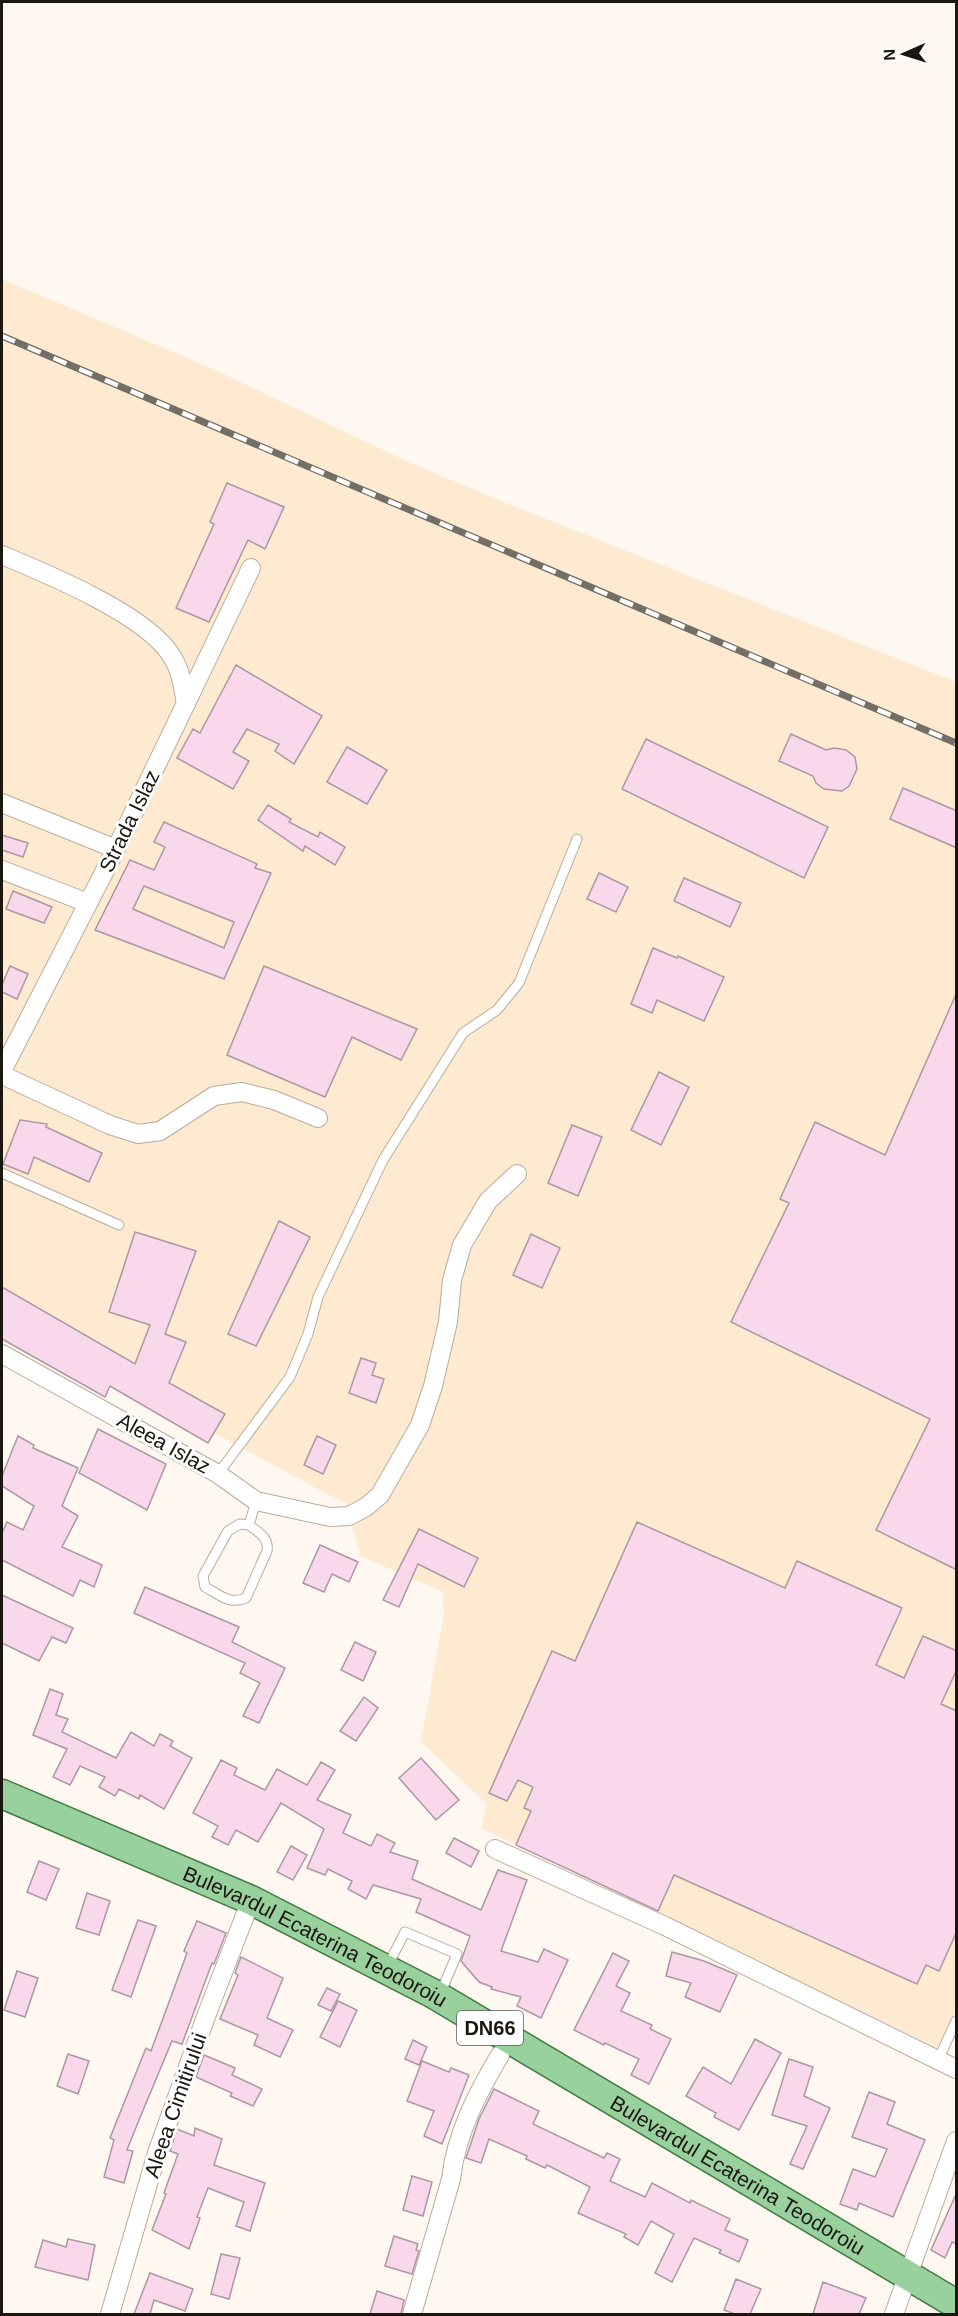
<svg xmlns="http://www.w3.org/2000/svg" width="958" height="2316" viewBox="0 0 958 2316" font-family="Helvetica,sans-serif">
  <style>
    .built { fill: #fdead0 }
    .building { fill: #f9d8eb; stroke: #ac97a3; stroke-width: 1.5; fill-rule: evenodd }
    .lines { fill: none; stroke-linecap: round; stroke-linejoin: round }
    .service-casing { stroke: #baac9a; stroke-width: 11 }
    .minor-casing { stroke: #baac9a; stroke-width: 20 }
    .primary-casing { stroke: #3f7b42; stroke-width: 31 }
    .service { stroke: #fff; stroke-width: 9 }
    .minor { stroke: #fff; stroke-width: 18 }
    .primary { stroke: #98d09e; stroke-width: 28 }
    .rail-casing { stroke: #736e66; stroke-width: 7 }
    .rail { stroke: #fff; stroke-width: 4.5; stroke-dasharray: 14; stroke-linecap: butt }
    .labels { text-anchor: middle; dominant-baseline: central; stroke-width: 6; stroke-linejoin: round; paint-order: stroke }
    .shield { fill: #fff; stroke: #5f5c57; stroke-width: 1.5 }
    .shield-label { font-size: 20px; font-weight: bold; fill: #1b160f }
    .street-label { font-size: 21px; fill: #1b160f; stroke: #fff }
  </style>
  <rect width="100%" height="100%" fill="#fef8f0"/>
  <path class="built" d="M 2,279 L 211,368 L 404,460 L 503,502 L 956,682 L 956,2008 L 938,2048 L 481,1828 L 487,1804 L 421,1742 L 444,1614 L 443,1592 L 361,1556 L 346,1504 L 2,1319 Z"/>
  <g class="building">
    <path d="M 227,483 L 284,507 L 265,549 L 248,540 L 209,622 L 176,608 L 214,524 L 210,522 Z"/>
    <path d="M 236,665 L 322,716 L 294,764 L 275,751 L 279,744 L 247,729 L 233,752 L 249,761 L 233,789 L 177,758 L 193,729 L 200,733 Z"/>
    <path d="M 791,734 L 826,750 L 834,748 L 846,750 L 855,757 L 857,769 L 849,786 L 842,791 L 824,789 L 816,783 L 813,776 L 779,761 Z"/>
    <path d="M 646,739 L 828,827 L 804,878 L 622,789 Z"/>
    <path d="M 347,747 L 387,770 L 367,804 L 327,782 Z"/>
    <path d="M 903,788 L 957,811 L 957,848 L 890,819 Z"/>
    <path d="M 268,805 L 291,819 L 289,822 L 318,837 L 320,832 L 345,847 L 335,865 L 305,846 L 303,851 L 258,820 Z"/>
    <path d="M 164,822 L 257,864 L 255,868 L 271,873 L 224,979 L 95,930 L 130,860 L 154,870 L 165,847 L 154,842 ZM 144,886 L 234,922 L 224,948 L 133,909 Z"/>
    <path d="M 2,835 L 28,843 L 23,857 L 2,850 Z"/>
    <path d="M 599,873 L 628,887 L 616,912 L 587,899 Z"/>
    <path d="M 684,878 L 741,903 L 730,927 L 674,901 Z"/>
    <path d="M 13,891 L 52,907 L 44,923 L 6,909 Z"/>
    <path d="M 653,948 L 677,958 L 678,956 L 724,977 L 704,1021 L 657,1000 L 652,1013 L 631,1004 Z"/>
    <path d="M 10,966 L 28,974 L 17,999 L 2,992 L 2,985 Z"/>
    <path d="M 264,966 L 417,1029 L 401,1060 L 352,1037 L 325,1097 L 227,1055 Z"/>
    <path d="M 957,992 L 957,1570 L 876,1530 L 930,1419 L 731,1322 L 789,1203 L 780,1199 L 815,1122 L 885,1155 Z"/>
    <path d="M 659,1072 L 689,1087 L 661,1145 L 631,1130 Z"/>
    <path d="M 20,1120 L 47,1124 L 46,1127 L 102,1153 L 89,1182 L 34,1157 L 28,1174 L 3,1164 Z"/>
    <path d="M 572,1125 L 602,1137 L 578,1196 L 548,1183 Z"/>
    <path d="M 279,1221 L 310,1237 L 256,1346 L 228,1334 Z"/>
    <path d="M 135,1232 L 196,1251 L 165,1334 L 186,1342 L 169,1383 L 225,1414 L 208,1443 L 110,1386 L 105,1397 L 2,1339 L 2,1287 L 135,1364 L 150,1325 L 109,1312 Z"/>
    <path d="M 531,1234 L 560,1248 L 542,1288 L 513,1275 Z"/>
    <path d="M 361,1358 L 376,1363 L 372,1375 L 384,1379 L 376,1403 L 349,1393 Z"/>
    <path d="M 98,1429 L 166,1464 L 147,1510 L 79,1473 Z"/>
    <path d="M 18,1436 L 34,1445 L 33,1448 L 78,1468 L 62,1506 L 78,1516 L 62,1547 L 102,1565 L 94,1587 L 80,1580 L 73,1596 L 2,1560 L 2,1533 L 7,1522 L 23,1530 L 34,1506 L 2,1486 L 2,1476 Z"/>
    <path d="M 317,1436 L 336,1445 L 323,1474 L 304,1465 Z"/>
    <path d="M 637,1522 L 785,1588 L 797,1561 L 902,1608 L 876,1665 L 904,1678 L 923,1636 L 957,1651 L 957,1669 L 941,1704 L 957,1711 L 957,1931 L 939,1971 L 926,1965 L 917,1984 L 674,1875 L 658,1911 L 516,1845 L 531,1811 L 524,1808 L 533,1787 L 518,1780 L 507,1801 L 489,1793 L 552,1651 L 575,1661 Z"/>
    <path d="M 419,1529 L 478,1558 L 464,1587 L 418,1564 L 399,1607 L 383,1600 Z"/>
    <path d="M 320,1545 L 358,1562 L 349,1582 L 332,1574 L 324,1592 L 303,1583 Z"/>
    <path d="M 145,1587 L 239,1627 L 232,1642 L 285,1668 L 259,1723 L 243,1716 L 260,1683 L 240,1673 L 245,1663 L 134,1613 Z"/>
    <path d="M 2,1595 L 73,1628 L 66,1643 L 52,1637 L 39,1661 L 2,1643 Z"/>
    <path d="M 355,1642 L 376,1652 L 363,1681 L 341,1670 Z"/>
    <path d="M 50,1689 L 63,1694 L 56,1715 L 68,1719 L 62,1732 L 116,1758 L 131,1732 L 154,1746 L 160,1734 L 173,1741 L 170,1746 L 192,1758 L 164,1809 L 140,1795 L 139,1799 L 119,1789 L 115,1796 L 99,1787 L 105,1777 L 80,1766 L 70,1785 L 53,1777 L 67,1749 L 33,1735 Z"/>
    <path d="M 364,1697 L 378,1708 L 356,1741 L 340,1731 Z"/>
    <path d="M 421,1758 L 459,1800 L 436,1820 L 399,1778 Z"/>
    <path d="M 221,1760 L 237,1768 L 234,1775 L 265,1790 L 277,1769 L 307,1785 L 321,1762 L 335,1770 L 317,1800 L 351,1815 L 343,1833 L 371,1846 L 377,1834 L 395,1843 L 390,1852 L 418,1861 L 412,1879 L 481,1910 L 498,1870 L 527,1880 L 501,1951 L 538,1962 L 544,1949 L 568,1960 L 541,2018 L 517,2006 L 521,1997 L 491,1989 L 492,1987 L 479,1982 L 461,1961 L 470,1936 L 416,1912 L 421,1899 L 373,1885 L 366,1899 L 348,1889 L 352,1881 L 328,1869 L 325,1875 L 307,1868 L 324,1829 L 281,1803 L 258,1842 L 236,1830 L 228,1845 L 212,1837 L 218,1826 L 193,1813 Z"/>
    <path d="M 454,1838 L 479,1851 L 471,1867 L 446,1853 Z"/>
    <path d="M 291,1846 L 307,1855 L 293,1880 L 277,1872 Z"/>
    <path d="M 39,1861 L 59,1869 L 46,1900 L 27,1892 Z"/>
    <path d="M 87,1893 L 110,1901 L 99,1935 L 76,1928 Z"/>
    <path d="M 138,1920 L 156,1926 L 131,1997 L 112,1990 Z"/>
    <path d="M 197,1921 L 226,1933 L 214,1964 L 212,1963 L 182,2044 L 172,2041 L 139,2120 L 127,2150 L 133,2151 L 124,2183 L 104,2177 L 114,2140 L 110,2138 L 146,2048 L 151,2051 L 187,1953 L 184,1951 Z"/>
    <path d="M 672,1952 L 704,1961 L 737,1975 L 720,2012 L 685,1997 L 691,1983 L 666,1976 Z"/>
    <path d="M 613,1953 L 629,1961 L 616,1986 L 630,1993 L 621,2011 L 652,2025 L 650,2029 L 671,2039 L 649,2084 L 631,2075 L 639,2059 L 605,2043 L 604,2045 L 574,2030 Z"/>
    <path d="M 241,1957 L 283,1978 L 267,2018 L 293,2030 L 280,2057 L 254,2045 L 258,2035 L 220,2019 L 238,1975 L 235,1973 Z"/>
    <path d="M 17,1971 L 38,1978 L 25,2017 L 4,2010 Z"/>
    <path d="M 327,1988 L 340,1994 L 331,2011 L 318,2005 Z"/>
    <path d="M 338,2001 L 357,2010 L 340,2047 L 320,2037 Z"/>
    <path d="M 755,2039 L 781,2053 L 739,2130 L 714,2117 L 716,2113 L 686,2096 L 703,2067 L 731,2084 Z"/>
    <path d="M 413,2040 L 427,2047 L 419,2065 L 405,2059 Z"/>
    <path d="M 68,2054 L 89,2061 L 78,2094 L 57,2086 Z"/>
    <path d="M 204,2055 L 235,2068 L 232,2075 L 262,2089 L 253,2106 L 230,2096 L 232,2093 L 196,2077 Z"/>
    <path d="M 789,2059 L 813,2067 L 804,2096 L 830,2108 L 803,2169 L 790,2164 L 807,2126 L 772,2115 Z"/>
    <path d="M 422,2061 L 449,2072 L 451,2068 L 469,2075 L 442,2144 L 424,2136 L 434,2111 L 407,2101 Z"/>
    <path d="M 494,2089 L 539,2111 L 533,2124 L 604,2158 L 607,2153 L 620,2159 L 610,2181 L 645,2197 L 652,2183 L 690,2203 L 691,2200 L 730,2219 L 725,2230 L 748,2240 L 739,2262 L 719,2253 L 721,2250 L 694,2238 L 672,2282 L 655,2273 L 674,2234 L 651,2221 L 638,2245 L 624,2237 L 626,2234 L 578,2213 L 590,2187 L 547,2165 L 545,2168 L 526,2159 L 527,2156 L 489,2139 L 481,2163 L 466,2158 L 479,2119 Z"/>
    <path d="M 869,2092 L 895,2102 L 887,2124 L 925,2140 L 893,2217 L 859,2203 L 857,2210 L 840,2204 L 853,2169 L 875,2177 L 887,2149 L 852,2137 Z"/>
    <path d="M 195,2128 L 222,2139 L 214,2165 L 265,2183 L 250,2231 L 236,2226 L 244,2202 L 208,2188 L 197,2217 L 200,2218 L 189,2249 L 152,2230 L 166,2194 L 164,2193 L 178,2154 L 170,2151 L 177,2129 L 194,2136 Z"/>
    <path d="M 412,2176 L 432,2182 L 423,2216 L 403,2210 Z"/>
    <path d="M 957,2192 L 957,2244 L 952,2242 L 945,2258 L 931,2250 Z"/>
    <path d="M 394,2236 L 418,2244 L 416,2250 L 419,2251 L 412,2274 L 385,2266 Z"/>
    <path d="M 68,2239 L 95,2245 L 88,2280 L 35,2267 L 43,2240 L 66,2247 Z"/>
    <path d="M 221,2254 L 240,2258 L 229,2299 L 211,2294 Z"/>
    <path d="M 150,2273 L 193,2289 L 185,2311 L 154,2300 L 150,2314 L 134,2314 Z"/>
    <path d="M 736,2279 L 761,2289 L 750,2314 L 735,2314 L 724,2310 Z"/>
    <path d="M 823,2282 L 866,2298 L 859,2314 L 813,2314 Z"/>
    <path d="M 377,2291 L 404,2300 L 401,2314 L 370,2314 Z"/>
  </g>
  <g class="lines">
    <g class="service-casing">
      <g id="service">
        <path d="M 2,1173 L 119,1225"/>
        <path d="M 218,1474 L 290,1377 L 308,1334 L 318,1297 L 383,1160 L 463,1033 L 497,1010 L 519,983 L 577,839"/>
        <path d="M 249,1525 C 259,1533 269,1537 267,1551 L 246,1598 C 229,1605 220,1595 205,1587 L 203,1576 L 228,1531 L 240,1524 L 249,1525 L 256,1501"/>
        <path d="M 387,1967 L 405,1932 L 457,1954 L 440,1994"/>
        <path d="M 938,2060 L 956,2021"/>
      </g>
    </g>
    <g class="minor-casing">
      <g id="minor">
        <path d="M 2,555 C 47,574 145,614 171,655 C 181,670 183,686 186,704"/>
        <path d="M 2,803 L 116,849"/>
        <path d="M 2,870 L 88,903"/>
        <path d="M 2,1071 L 116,849 L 251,568"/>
        <path d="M 2,1075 L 110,1125 L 138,1134 L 160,1131 L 214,1096 L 242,1092 L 274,1100 L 318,1118"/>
        <path d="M 2,1354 L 218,1474 L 256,1501 L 330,1517 L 349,1516 L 366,1507 L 380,1495 L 420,1425 L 433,1386 L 448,1322 L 452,1280 L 462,1245 L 488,1201 L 517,1174"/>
        <path d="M 495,1849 L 665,1926 L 956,2069"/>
        <path d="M 110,2314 L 157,2153 L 208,2011 L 251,1900"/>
        <path d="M 412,2314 L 451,2179 C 456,2134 477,2094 500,2055"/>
        <path d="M 894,2314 L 956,2141"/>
      </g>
    </g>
    <g class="primary-casing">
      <g id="primary">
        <path id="s1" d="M 2,1794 L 251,1900 L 432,1993 L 956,2304"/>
      </g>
    </g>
    <use href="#service" class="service"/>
    <use href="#minor" class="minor"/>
    <use href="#primary" class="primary"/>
    <g class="rail-casing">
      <path id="rail" d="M 2,336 L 956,743"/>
    </g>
    <use href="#rail" class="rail"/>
  </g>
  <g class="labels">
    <rect class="shield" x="457" y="2011" width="66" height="34" rx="4.5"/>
    <g class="shield-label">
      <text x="490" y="2028">DN66</text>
    </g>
    <g class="street-label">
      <text transform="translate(129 821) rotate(-64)">Strada Islaz</text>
      <text transform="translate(164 1443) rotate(29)">Aleea Islaz</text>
      <text stroke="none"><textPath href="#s1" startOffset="344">Bulevardul Ecaterina Teodoroiu</textPath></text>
      <text transform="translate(175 2105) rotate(-71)">Aleea Cimitirului</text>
      <text stroke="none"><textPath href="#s1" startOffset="830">Bulevardul Ecaterina Teodoroiu</textPath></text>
    </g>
  </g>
  <rect width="958" height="2316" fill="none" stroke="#1b160f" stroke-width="6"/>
  <g transform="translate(904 54) rotate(267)" stroke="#ffffff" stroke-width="4.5" paint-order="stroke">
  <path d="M0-4.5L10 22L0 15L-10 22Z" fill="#1b160f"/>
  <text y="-9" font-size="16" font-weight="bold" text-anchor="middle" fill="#1b160f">N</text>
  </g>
</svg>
